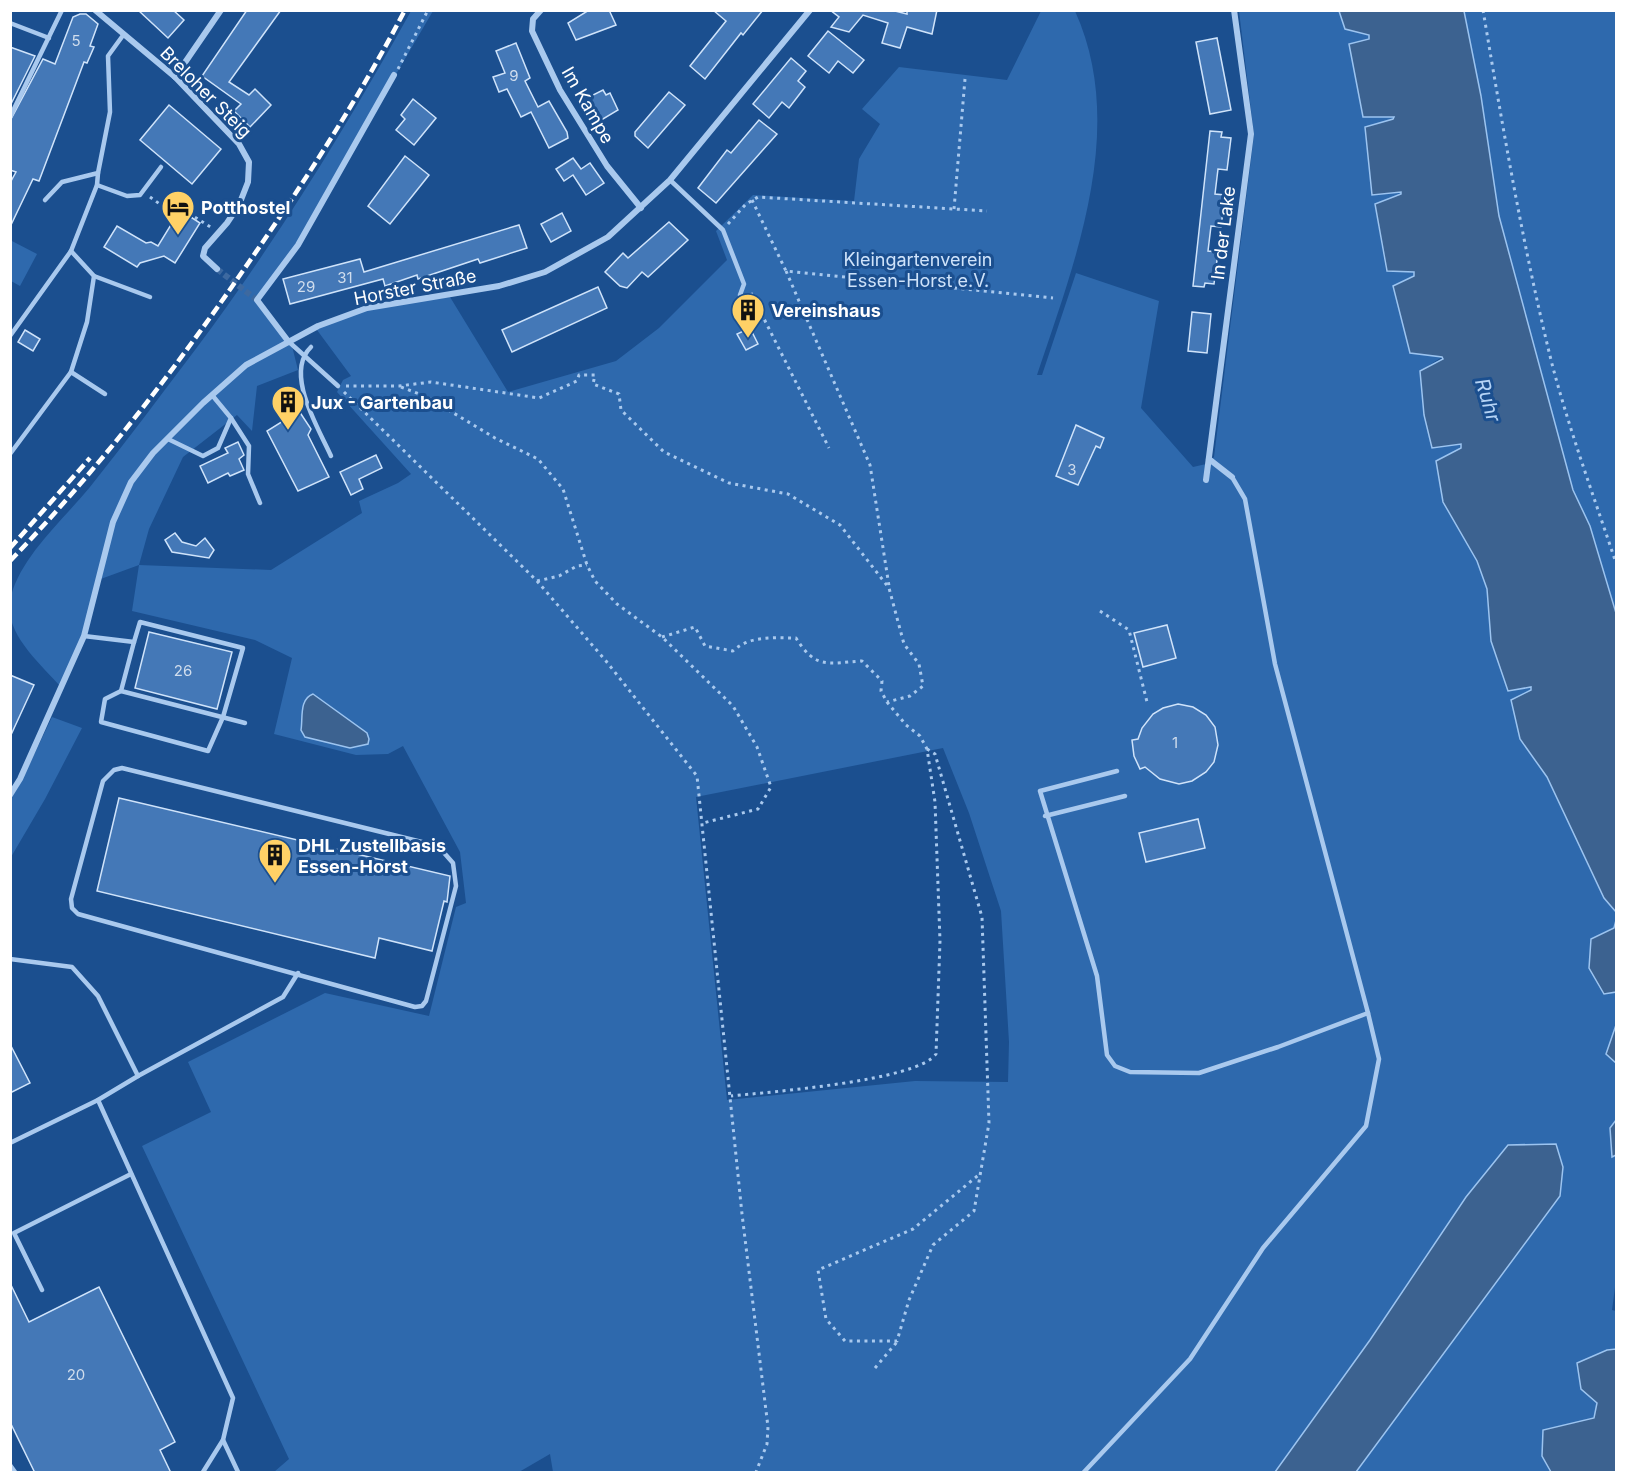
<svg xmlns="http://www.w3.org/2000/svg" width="1627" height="1483" viewBox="0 0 1627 1483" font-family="Inter,sans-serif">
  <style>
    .green { fill: #2e69ad; fill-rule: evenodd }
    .water { fill: #3c6290; stroke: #9cc4f0; stroke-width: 1.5 }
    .building { fill: #4478b7; stroke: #cfe3fa; stroke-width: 1.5 }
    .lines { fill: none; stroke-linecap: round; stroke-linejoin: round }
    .minor-tunnel { stroke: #3d69a0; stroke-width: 6; stroke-dasharray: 6 3; stroke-linecap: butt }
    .path { stroke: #a9c9ee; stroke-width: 3; stroke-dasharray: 3 4.5; stroke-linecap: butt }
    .service { stroke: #a9c9ee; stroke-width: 4.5 }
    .minor { stroke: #a9c9ee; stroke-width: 6 }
    .rail { stroke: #fff; stroke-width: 4.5; stroke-dasharray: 10 4.5; stroke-linecap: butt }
    .labels { text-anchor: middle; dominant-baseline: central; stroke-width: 6; stroke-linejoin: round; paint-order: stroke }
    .number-label { font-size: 15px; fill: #d0dded }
    .street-label { font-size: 18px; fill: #fff; stroke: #1b4f8f }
    .poi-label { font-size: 18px; font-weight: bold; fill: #fff; stroke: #1b4f8f; text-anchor: start }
    .park-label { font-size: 18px; fill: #cfe3fa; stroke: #1b4f8f }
    .water-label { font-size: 20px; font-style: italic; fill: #b5d3f5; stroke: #1b4f8f }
  </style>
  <rect width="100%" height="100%" fill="#1b4f8f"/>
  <g class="green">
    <path d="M 411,11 L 433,11 L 296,245 L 256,299 L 286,340 L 290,338 L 298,370 L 257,386 L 252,431 L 237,415 L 183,457 L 149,529 L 139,565 L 271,570 L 362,513 L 359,501 L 398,483 L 411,474 L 337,392 L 343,380 L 351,376 L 317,330 L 319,326 L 367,309 L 450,297 L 508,392 L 616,361 L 659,328 L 727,260 L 716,231 L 753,195 L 854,201 L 859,159 L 880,124 L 862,109 L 899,67 L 1007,80 L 1041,11 L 1075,11 C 1128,128 1075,261 1037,375 L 1042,375 L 1076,273 L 1159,301 L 1141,408 L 1193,467 L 1206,464 L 1214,457 L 1254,135 L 1239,11 L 1339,11 L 1345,28 L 1369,34 L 1369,38 L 1349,44 L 1363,117 L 1394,116 L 1394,119 L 1365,128 L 1372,194 L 1401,191 L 1401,194 L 1375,205 L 1386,271 L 1414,272 L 1415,276 L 1393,286 L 1401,313 L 1442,357 L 1420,371 L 1461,443 L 1443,502 L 1477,561 L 1487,589 L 1491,641 L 1508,691 L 1531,687 L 1520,739 L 1547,777 L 1604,898 L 1616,912 L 1614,928 L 1591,940 L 1589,967 L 1604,993 L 1616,992 L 1616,1025 L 1606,1054 L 1616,1063 L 1616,1120 L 1610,1128 L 1613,1156 L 1616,1155 L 1616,1280 L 1612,1310 L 1616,1311 L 1616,1349 L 1607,1350 L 1581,1389 L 1597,1403 L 1594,1419 L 1543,1430 L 1542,1456 L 1550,1472 L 553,1472 L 550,1454 L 519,1472 L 274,1472 L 289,1459 L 142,1146 L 211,1112 L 188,1062 L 325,993 L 429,1016 L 456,907 L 466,903 L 460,852 L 403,746 L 388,754 L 356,755 L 274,734 L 292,658 L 255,640 L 132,611 L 139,565 L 98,580 L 83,636 L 61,687 C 40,663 1,631 11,596 C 22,555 64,519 90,487 C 126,442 160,396 195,350 C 275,243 346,128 411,11 ZM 943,748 L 969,813 L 1001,911 L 1009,1042 L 1008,1082 L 915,1081 L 727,1100 L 696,797 Z"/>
    <path d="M 1464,11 L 1616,11 L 1616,613 L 1590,526 L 1573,490 L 1499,216 L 1481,96 Z"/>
    <path d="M 10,240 L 37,254 L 20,286 L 11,281 Z"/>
    <path d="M 52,717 L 82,728 L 45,799 L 11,857 L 11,798 L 22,780 Z"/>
  </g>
  <g class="water">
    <path d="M 1339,11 L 1464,11 L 1481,96 L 1499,216 L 1573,490 L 1590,526 L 1616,613 L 1616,912 L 1604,898 L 1547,777 L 1520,739 L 1511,700 L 1531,690 L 1531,687 L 1508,691 L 1491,641 L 1487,589 L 1477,561 L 1443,502 L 1436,461 L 1461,448 L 1461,444 L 1432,448 L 1424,415 L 1420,371 L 1443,359 L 1442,357 L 1410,353 L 1393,286 L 1414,276 L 1414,272 L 1387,271 L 1375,204 L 1401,194 L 1401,192 L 1372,195 L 1365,127 L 1393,119 L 1394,117 L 1363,117 L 1349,44 L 1369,39 L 1369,35 L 1345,29 Z"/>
    <path d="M 313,694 L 367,733 L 369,739 L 368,744 L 350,748 L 305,737 L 301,730 C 303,718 299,699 313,694 Z"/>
    <path d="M 1616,920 L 1616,992 L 1604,994 L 1589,968 L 1591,939 L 1614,928 Z"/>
    <path d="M 1616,1025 L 1616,1063 L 1606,1054 Z"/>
    <path d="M 1616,1120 L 1616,1155 L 1612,1157 L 1610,1128 Z"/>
    <path d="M 1556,1144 L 1563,1167 L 1560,1196 L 1356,1472 L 1275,1472 L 1370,1340 L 1466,1197 L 1508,1145 Z"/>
    <path d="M 1616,1349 L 1616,1472 L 1551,1472 L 1542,1456 L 1543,1430 L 1594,1418 L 1597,1403 L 1581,1389 L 1577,1363 L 1607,1350 Z"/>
  </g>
  <g class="building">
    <path d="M 138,10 L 173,10 L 184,20 L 168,38 Z"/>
    <path d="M 247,10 L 281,10 L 229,82 L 249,95 L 255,89 L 271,105 L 250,127 L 234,111 L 241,104 L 202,76 Z"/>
    <path d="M 589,10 L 609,10 L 616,25 L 576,40 L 568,23 Z"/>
    <path d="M 713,10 L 763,10 L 743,35 L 741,33 L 705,79 L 690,66 L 726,21 Z"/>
    <path d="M 830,10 L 891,10 L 907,14 L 907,10 L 937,10 L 932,34 L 907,27 L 900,48 L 882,43 L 888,23 L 863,15 L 849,32 L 831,27 L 839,17 Z"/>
    <path d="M 80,14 L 86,14 L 98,24 L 90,46 L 94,47 L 87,63 L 84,62 L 39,181 L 33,179 L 10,227 L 10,183 L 16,172 L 10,170 L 10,121 L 43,59 L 55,64 L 73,17 Z"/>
    <path d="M 828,31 L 864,60 L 853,73 L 838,61 L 829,73 L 808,56 Z"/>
    <path d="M 1217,38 L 1231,110 L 1210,114 L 1196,42 Z"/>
    <path d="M 516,43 L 530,78 L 525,81 L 538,107 L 549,101 L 567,132 L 568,138 L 549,148 L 531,112 L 521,117 L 507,89 L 499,92 L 493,77 L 505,73 L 496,51 Z"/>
    <path d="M 10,47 L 35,56 L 10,106 Z"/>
    <path d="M 791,58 L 806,71 L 798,81 L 805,87 L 789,108 L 782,102 L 769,118 L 753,104 Z"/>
    <path d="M 603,90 L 606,95 L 610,93 L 618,110 L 593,125 L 581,101 Z"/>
    <path d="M 669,92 L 685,105 L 648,148 L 635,136 L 635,132 Z"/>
    <path d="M 413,99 L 436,118 L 414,145 L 396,130 L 405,119 L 401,115 Z"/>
    <path d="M 169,105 L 221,149 L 192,184 L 140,140 Z"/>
    <path d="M 759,120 L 777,134 L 716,203 L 698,188 L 727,150 L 731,153 Z"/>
    <path d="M 1210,131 L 1222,132 L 1221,137 L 1231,138 L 1227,170 L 1218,169 L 1215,194 L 1225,195 L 1221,227 L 1211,226 L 1208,251 L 1218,252 L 1214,284 L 1205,283 L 1204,287 L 1193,286 Z"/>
    <path d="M 405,156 L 429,175 L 390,224 L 368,206 Z"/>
    <path d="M 573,158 L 581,169 L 590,163 L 604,183 L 586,195 L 573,175 L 564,181 L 556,169 Z"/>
    <path d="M 180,210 L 200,223 L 175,263 L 164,256 L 140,263 L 137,267 L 104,247 L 117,226 L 146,243 L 151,242 L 158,246 Z"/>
    <path d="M 562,213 L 571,231 L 551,242 L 541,224 Z"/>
    <path d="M 669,222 L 688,240 L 648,277 L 642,272 L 627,288 L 620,286 L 605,272 L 623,253 L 628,258 Z"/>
    <path d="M 519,225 L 527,248 L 480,263 L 478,259 L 418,279 L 417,275 L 385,286 L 383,279 L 290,304 L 283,279 L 360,259 L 364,272 Z"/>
    <path d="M 598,287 L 607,308 L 512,352 L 502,330 Z"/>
    <path d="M 1192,312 L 1211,314 L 1207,353 L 1188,351 Z"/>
    <path d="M 750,328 L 758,344 L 746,350 L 737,334 Z"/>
    <path d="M 25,330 L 40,339 L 33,351 L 18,342 Z"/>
    <path d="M 299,411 L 311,429 L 308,435 L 329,477 L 298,491 L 267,431 Z"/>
    <path d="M 1076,425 L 1104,438 L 1100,448 L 1096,446 L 1078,485 L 1056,476 Z"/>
    <path d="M 238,442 L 244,455 L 239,459 L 244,470 L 230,476 L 228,473 L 208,483 L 200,466 L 228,453 L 225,448 Z"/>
    <path d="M 376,455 L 382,468 L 359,479 L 363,489 L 351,495 L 340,472 Z"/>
    <path d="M 175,533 L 182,542 L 196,546 L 205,538 L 214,550 L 209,558 L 172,552 L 165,540 Z"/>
    <path d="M 1167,625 L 1176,658 L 1143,667 L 1134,633 Z"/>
    <path d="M 149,632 L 232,652 L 217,709 L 135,688 Z"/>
    <path d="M 10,675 L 34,685 L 10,737 Z"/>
    <path d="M 1178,704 L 1193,707 L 1206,715 L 1215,727 L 1218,745 L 1214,762 L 1206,772 L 1192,781 L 1179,784 L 1160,779 L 1145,767 L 1140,769 L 1134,756 L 1132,740 L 1138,739 L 1142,728 L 1153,714 L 1163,708 Z"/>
    <path d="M 119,798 L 450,876 L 447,902 L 444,901 L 432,951 L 379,938 L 375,958 L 97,891 Z"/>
    <path d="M 1198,819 L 1205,848 L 1146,862 L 1139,833 Z"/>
    <path d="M 10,1044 L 30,1083 L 10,1093 Z"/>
    <path d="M 10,1283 L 29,1322 L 99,1287 L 175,1442 L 160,1450 L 171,1473 L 35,1473 L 10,1422 Z"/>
  </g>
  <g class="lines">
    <path class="minor-tunnel" d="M 217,269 L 257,300"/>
    <g class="path">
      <path d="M 1483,10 C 1503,129 1523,247 1552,364 C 1570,432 1594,497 1616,563"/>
      <path d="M 398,69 L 428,10"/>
      <path d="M 150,197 L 168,210 L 179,207 L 212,228"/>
      <path d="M 752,200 L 786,271 L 1053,298"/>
      <path d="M 954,209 L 965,79"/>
      <path d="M 728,224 L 746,204 L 758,197 L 987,211"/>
      <path d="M 786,271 L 870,465 L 889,586"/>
      <path d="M 751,293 L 829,448"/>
      <path d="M 746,302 L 755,322"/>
      <path d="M 346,386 L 399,386 L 431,382 L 539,398 L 577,381 L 579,375 L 595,375 L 593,384 L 619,394 L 621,410 L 664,452 L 729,483 L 788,494 L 840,525 L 889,588 L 904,644 L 919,664 L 923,686 L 910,696 L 887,702"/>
      <path d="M 401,387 L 427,397 L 495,438 L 538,459 L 563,489 L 587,565 L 595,581 L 617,604 L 662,637 L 733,706 L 757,747 L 771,787 L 758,809 L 703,823"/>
      <path d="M 344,392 L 537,581 L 606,661 L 697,776 L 742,1214 L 768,1427 L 767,1444 L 756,1472"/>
      <path d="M 537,581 L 559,576 L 577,566 L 587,565"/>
      <path d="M 1100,611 L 1129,630 L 1147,702"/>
      <path d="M 662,637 L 695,627 L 705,646 L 733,651 C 750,635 774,638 796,638 C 816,670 828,663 862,661 L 882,681 L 881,691 L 887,702 L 906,725 L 920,736 L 927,749 L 935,802 L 940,941 L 936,1054 C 917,1081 769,1092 731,1096"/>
      <path d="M 927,749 L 935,754 L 982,917 L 989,1123 L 974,1211 L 933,1245 L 909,1300 L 897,1341 L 845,1341 L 826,1319 L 818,1270 L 913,1229 L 981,1173"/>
      <path d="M 875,1368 L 897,1342"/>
    </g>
    <g class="service">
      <path d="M 10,23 L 49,38"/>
      <path d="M 10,117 L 62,10"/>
      <path d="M 670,180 L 723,230 L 744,284 L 740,295"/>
      <path d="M 97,185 L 127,196 L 140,195 L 161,167"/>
      <path d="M 45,200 L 62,182 L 98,173 L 110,112 L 108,56 L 124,34"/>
      <path d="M 71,251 L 94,276 L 87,322 L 71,372"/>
      <path d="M 94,276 L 150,297"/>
      <path d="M 10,336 L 71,251 L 97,185 L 98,173"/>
      <path d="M 288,341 L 338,386"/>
      <path d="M 311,347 C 284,373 318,427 331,456"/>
      <path d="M 231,418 L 249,446 L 248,474 L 260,503"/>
      <path d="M 168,439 L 203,456 L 218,448 L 231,418 L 212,395"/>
      <path d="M 10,454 L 71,372 L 105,394"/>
      <path d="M 1232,477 L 1245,499 L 1275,664 L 1368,1013"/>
      <path d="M 84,636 L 134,642 L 121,691 L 245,723"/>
      <path d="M 121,691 L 105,699 L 101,722 L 208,751 L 223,717 L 243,648 L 140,622 L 134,642"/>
      <path d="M 122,768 L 438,846 L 453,863 L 456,886 L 426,1001 L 422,1006 L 415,1007 L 78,914 L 72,908 L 71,899 L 103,781 L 114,770 Z"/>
      <path d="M 1045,816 L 1125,796"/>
      <path d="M 10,959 L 72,967 L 98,996 L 138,1076 L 98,1100 L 10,1143"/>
      <path d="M 138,1076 L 283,997 L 298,973"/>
      <path d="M 98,1100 L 233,1398 L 223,1440 L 203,1472"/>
      <path d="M 42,1290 L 14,1233 L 131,1174"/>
      <path d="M 223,1440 L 238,1472"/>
      <path d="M 10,1465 L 15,1472"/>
      <path d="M 1084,1472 L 1190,1359 L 1263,1248 L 1366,1126 L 1379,1059 L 1368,1013 L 1278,1047 L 1199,1073 L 1130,1072 L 1115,1066 L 1107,1055 L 1097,976 L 1040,791 L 1117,771"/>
    </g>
    <g class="minor">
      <path d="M 95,10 L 175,77 L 239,144 L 249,162 L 248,182 L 239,205 L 227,223 L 205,248 L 203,256 L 217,269"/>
      <path d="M 541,10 L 533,19 L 532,31 L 560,90 L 607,166 L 641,208"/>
      <path d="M 175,77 L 221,10"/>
      <path d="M 288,341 L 257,300 L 298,245 L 394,75"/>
      <path d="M 1209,459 L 1232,477"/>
      <path d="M 1206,480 L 1251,134 L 1234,10"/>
      <path d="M 10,795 L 20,779 L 84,636 L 113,522 L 131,482 L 153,453 L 203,403 L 246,365 L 318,326 L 367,308 L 499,286 L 545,272 L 608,237 L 670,180 L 810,10"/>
    </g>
    <g class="rail">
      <path d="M 10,548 L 90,458"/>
      <path d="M 10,561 C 99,469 177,367 249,262 C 305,181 359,98 405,10"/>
    </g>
  </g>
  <defs>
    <g id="hotel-pin" transform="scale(1.725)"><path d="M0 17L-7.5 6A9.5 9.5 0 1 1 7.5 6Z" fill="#ffd166" stroke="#1b4f8f"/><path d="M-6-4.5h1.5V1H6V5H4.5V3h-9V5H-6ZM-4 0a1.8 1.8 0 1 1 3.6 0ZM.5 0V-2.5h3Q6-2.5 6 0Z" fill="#111"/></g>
    <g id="building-pin" transform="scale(1.725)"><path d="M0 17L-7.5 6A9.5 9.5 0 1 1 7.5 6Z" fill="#ffd166" stroke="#1b4f8f"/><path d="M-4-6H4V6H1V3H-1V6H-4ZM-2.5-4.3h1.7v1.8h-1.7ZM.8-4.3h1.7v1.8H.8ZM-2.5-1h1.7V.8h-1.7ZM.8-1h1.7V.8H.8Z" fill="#111"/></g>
  </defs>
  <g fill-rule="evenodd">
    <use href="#hotel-pin" x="178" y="207"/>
    <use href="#building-pin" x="748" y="310"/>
    <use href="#building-pin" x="288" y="402"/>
    <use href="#building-pin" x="275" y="855"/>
  </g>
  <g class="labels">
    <g class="number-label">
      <text x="76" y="40">5</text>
      <text x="514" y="75">9</text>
      <text x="345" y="277">31</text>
      <text x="306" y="286">29</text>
      <text x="1072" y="469">3</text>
      <text x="183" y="670">26</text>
      <text x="1175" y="742">1</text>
      <text x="76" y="1374">20</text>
    </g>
    <g class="street-label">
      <text transform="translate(206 92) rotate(45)">Breloher Steig</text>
      <text transform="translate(588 105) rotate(60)">Im Kampe</text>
      <text transform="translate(1223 233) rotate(-83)">In der Lake</text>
      <text transform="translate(415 287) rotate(-11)">Horster Straße</text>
    </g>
    <g class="poi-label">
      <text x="201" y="207">Potthostel</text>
      <text x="771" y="310">Vereinshaus</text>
      <text x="311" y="402">Jux - Gartenbau</text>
      <text x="298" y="845">DHL Zustellbasis<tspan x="298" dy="21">Essen-Horst</tspan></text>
    </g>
    <g class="park-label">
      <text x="918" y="259">Kleingartenverein<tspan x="918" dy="21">Essen-Horst e.V.</tspan></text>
    </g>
    <g class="water-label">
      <text transform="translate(1488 400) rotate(73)">Ruhr</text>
    </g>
  </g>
  <rect width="1627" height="1483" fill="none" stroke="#ffffff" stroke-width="24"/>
</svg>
